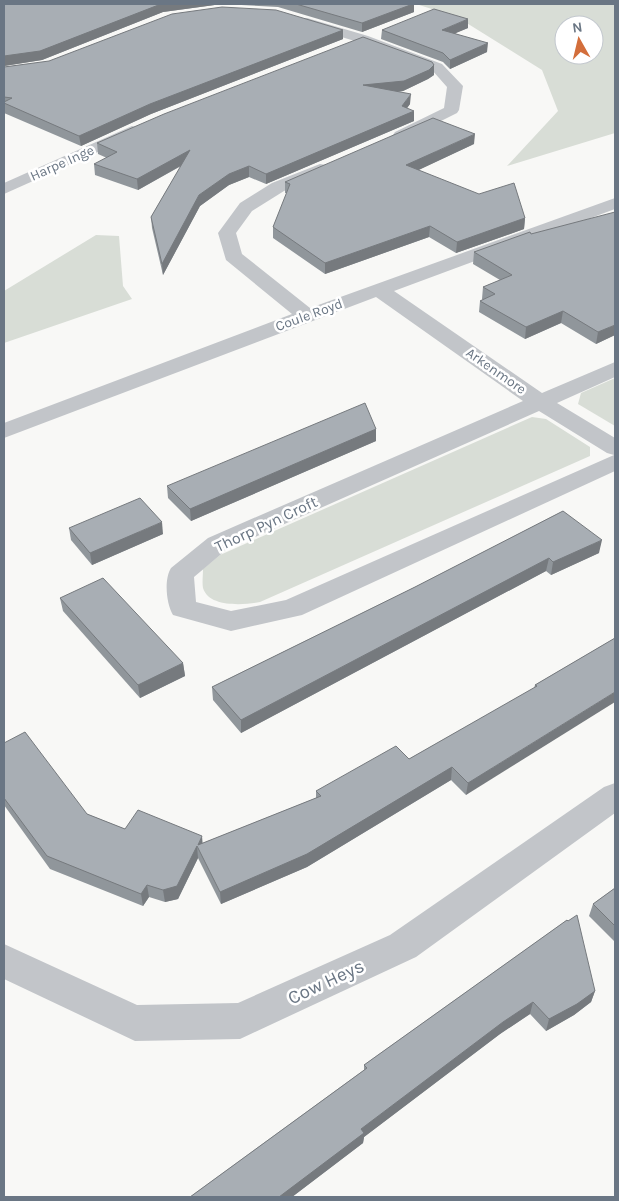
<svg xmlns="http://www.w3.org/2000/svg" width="619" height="1201" viewBox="0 0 619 1201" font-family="Karla,sans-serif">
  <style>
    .green { fill: #d8ddd6; fill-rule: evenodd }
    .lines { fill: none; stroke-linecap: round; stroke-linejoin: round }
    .street { fill: #c2c5c9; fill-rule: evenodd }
    .wall { fill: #90969b }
    .shaded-wall { fill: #767a7e }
    .building { fill: #a8aeb4; stroke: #767a7e }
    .labels { text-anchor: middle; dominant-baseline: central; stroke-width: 5; stroke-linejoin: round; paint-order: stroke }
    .far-street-label { font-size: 14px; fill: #6a7684; stroke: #fff }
    .street-label { font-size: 16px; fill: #6a7684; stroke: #fff }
    .near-street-label { font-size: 19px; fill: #6a7684; stroke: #fff }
  </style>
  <rect width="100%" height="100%" fill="#f8f8f6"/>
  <g class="green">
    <path d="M 416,4 L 615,4 L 615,133 L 507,166 L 558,111 L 542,70 L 457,17 ZM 564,25 L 594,25 L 594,55 L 564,55 Z"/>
    <path d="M 96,235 L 119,236 L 123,286 L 132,299 L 4,343 L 4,291 Z"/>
    <path d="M 615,378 L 615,426 L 578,404 L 581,393 Z"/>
    <path d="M 532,417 L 546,419 L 590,447 L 590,456 L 260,602 C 245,605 209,608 203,588 C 202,583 203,575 203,569 L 220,555 Z"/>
  </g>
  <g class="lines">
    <g class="street">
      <path d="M 307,18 L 368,36 L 442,64 L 463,86 L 459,110 L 457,113 L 407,138 L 395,138 L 393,135 L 395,132 L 444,108 L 447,87 L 432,70 L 358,42 L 302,25 L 300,22 L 302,19 Z"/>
      <path d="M 132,126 L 138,128 L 140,131 L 138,134 L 4,194 L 4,183 Z"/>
      <path d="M 320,164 L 326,165 L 329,169 L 326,173 L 284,191 L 252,211 L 236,233 L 242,254 L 310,308 L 615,198 L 615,209 L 394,291 L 542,393 L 615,362 L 615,377 L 557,403 L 615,438 L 615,471 L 302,615 L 231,631 L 173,615 C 166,603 164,579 171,568 L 208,538 L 523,401 L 376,297 L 4,438 L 4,423 L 292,314 L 226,260 L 218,233 L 240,203 L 272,183 ZM 539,411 L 607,453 L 614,455 L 286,600 L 231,611 L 196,602 L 194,577 L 226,550 Z"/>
      <path d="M 615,783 L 615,813 L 416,957 L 240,1039 L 135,1041 L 4,979 L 4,944 L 137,1005 L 238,1003 L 390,935 L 604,787 Z"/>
    </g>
  </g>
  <g class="wall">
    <path d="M 4,4 L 414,4 L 414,12 L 362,32 L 278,7 L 222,4 L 163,12 L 42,60 L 4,66 Z"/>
    <path d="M 468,28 L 455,33 L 487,52 L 450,69 L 443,62 L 381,39 L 382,30 Z"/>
    <path d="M 343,30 L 343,39 L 151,114 L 81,146 L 4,113 L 4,67 Z"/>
    <path d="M 434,75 L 428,79 L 403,91 L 397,92 L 410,104 L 407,108 L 414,121 L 266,184 L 249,177 L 229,185 L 200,206 L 163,275 L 152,228 L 151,217 L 181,166 L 138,190 L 95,175 L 94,164 L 107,158 L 98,154 L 97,143 Z"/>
    <path d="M 474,144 L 418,170 L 525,218 L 524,229 L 456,253 L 429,237 L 325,274 L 273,238 L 273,227 L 287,193 L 285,193 L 285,182 Z"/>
    <path d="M 531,234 L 615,335 L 596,344 L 561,323 L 525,339 L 479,312 L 480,301 L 483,299 L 482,299 L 483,287 L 500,280 L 473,264 L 474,252 Z"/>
    <path d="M 376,429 L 376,441 L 191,521 L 168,498 L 167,486 Z"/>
    <path d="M 563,511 L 599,553 L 551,575 L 546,571 L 241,733 L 213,700 L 212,687 L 415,587 Z"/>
    <path d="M 69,528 L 163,534 L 92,565 L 71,540 Z"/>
    <path d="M 60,598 L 183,663 L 185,676 L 140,698 L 63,611 Z"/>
    <path d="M 615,638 L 466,795 L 451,780 L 307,867 L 221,904 L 198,858 L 178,899 L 165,902 L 149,897 L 143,906 L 50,869 L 4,805 L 4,743 L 87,814 L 125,829 L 203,843 L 316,798 L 316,791 L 409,759 L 534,688 L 535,685 Z"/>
    <path d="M 615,888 L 615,942 L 589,916 L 593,904 Z"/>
    <path d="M 567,920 L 595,991 L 591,1002 L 574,1015 L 546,1031 L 530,1014 L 500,1034 L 364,1137 L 363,1143 L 292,1197 L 190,1197 L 364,1070 L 364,1065 Z"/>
  </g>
  <g class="shaded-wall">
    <path d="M 161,4 L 222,4 L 163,12 L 42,60 L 4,66 L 4,56 Z"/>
    <path d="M 413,4 L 414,4 L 414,12 L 362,32 L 362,23 Z"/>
    <path d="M 468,19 L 468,28 L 442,39 L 442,30 Z"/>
    <path d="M 343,30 L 343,39 L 151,114 L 81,146 L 79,136 L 150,104 Z"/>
    <path d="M 488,43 L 487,52 L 450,69 L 450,60 Z"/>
    <path d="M 434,65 L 434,75 L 428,79 L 403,91 L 363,95 L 363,85 Z"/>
    <path d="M 411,94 L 410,104 L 401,116 L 414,111 L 414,121 L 266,184 L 266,174 L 402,106 Z"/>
    <path d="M 475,134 L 474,144 L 406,176 L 406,165 Z"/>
    <path d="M 190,150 L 191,160 L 138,190 L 137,179 Z"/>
    <path d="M 249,166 L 249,177 L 229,185 L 200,206 L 163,275 L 162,264 L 199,195 L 229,174 Z"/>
    <path d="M 525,218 L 524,229 L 456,253 L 457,242 Z"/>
    <path d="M 430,226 L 429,237 L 325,274 L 325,263 Z"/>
    <path d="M 563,311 L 561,323 L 525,339 L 526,327 Z"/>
    <path d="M 615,325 L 615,335 L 596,344 L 598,332 Z"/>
    <path d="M 376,429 L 376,441 L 191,521 L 190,509 Z"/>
    <path d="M 162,522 L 163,534 L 92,565 L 90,553 Z"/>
    <path d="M 602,540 L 599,553 L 551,575 L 553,562 Z"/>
    <path d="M 549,558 L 546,571 L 241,733 L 241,720 Z"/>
    <path d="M 183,663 L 185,676 L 140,698 L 138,685 Z"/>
    <path d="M 615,692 L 615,702 L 466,795 L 468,783 Z"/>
    <path d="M 452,767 L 451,780 L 307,867 L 221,904 L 220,892 Z"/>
    <path d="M 202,836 L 203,848 L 198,845 Z"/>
    <path d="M 197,846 L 198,858 L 178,899 L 165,902 L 163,890 Z"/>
    <path d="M 147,885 L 149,897 L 143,906 L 141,894 Z"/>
    <path d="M 595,991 L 591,1002 L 574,1015 L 546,1031 L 549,1019 Z"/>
    <path d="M 533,1002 L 530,1014 L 500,1034 L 364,1137 L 363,1143 L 292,1197 L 279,1197 L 361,1129 L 503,1022 Z"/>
  </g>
  <g class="building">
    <path d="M 4,4 L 161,4 L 40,51 L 4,56 Z"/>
    <path d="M 296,4 L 413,4 L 362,23 Z"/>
    <path d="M 222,7 L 276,10 L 343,30 L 150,104 L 79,136 L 4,103 L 4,102 L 12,98 L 4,97 L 4,67 L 49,61 L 172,14 Z"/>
    <path d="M 434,9 L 468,19 L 442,30 L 488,43 L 450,60 L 443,53 L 382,30 Z"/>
    <path d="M 363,37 L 432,62 L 434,65 L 429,70 L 404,81 L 363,85 L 411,94 L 402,106 L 414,111 L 266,174 L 249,166 L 229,174 L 199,195 L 162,264 L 151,217 L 190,150 L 137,179 L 94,164 L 117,152 L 97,143 L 164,114 Z"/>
    <path d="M 433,118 L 475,134 L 406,165 L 479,194 L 514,183 L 525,218 L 457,242 L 430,226 L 325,263 L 273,227 L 290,184 L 285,182 Z"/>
    <path d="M 615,212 L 615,325 L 598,332 L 563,311 L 526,327 L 480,301 L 495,294 L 483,287 L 512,275 L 474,252 L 530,232 L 531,234 Z"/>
    <path d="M 365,403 L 376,429 L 190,509 L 167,486 Z"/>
    <path d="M 140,498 L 162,522 L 90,553 L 69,528 Z"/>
    <path d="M 563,511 L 602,540 L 553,562 L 549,558 L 241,720 L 212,687 L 415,587 Z"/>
    <path d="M 103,578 L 183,663 L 138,685 L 60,598 Z"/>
    <path d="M 615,638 L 615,692 L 468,783 L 452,767 L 307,854 L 220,892 L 197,846 L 177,886 L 163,890 L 147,885 L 141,894 L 47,856 L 4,798 L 4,743 L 25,732 L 87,814 L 125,829 L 138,810 L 202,836 L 198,845 L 321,796 L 316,791 L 396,746 L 409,759 L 537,686 L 535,685 Z"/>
    <path d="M 615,888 L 615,926 L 593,904 Z"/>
    <path d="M 577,915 L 595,991 L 577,1004 L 549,1019 L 533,1002 L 503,1022 L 361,1129 L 364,1133 L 279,1197 L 190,1197 L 367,1068 L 364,1065 L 567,920 L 568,921 Z"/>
  </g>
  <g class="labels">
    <g class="far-street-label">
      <text transform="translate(62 163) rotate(-24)">Harpe Inge</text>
      <text transform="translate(309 315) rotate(-20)">Coule Royd</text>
      <text transform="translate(496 371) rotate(35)">Arkenmore</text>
    </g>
    <g class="street-label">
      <text transform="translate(266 524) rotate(-25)">Thorp Pyn Croft</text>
    </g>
    <g class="near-street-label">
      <text transform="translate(326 982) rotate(-25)">Cow Heys</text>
    </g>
  </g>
  <rect width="619" height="1201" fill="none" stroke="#6a7684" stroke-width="10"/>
  <g transform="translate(579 40) rotate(352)"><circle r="24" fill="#ffffff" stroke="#c3c8ce"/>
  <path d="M0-4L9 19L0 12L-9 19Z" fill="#d36e3b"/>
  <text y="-8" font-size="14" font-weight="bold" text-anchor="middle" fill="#6a7684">N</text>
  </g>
</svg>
